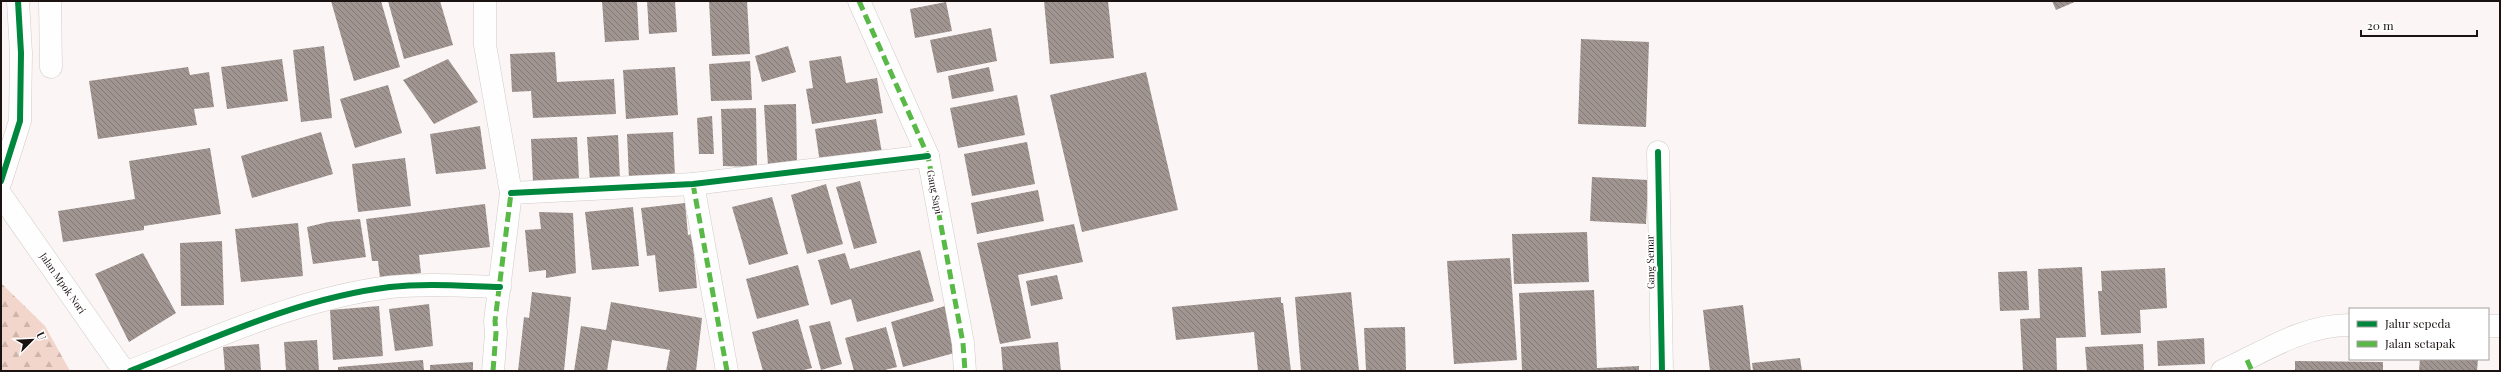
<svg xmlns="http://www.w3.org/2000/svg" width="2501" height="372" viewBox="0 0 2501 372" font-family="'Playfair Display',serif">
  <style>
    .forest { fill: url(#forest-firs) }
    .building { fill: url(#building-back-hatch) }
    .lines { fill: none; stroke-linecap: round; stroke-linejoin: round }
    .minor-casing { stroke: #d0cac8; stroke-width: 23 }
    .secondary-casing { stroke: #d0cac8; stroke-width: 23 }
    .minor { stroke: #fefefe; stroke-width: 22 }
    .secondary { stroke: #fefefe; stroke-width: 22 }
    .quiet { stroke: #58b947; stroke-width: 5; stroke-dasharray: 10 5; stroke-linecap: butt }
    .cycleway-casing { stroke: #fff; stroke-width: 8 }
    .cycleway { stroke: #00873e; stroke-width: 6 }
    .labels { text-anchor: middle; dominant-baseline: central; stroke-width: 4; stroke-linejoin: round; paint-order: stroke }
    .street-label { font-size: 10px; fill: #1a1311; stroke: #fff }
  </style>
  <defs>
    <pattern id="forest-firs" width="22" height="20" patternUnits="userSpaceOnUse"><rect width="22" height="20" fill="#f2d5cb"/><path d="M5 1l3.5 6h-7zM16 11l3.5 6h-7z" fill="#cfb6ad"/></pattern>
    <pattern id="building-back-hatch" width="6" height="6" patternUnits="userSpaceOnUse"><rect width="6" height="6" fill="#a09591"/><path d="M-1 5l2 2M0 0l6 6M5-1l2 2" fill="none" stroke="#827875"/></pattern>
  </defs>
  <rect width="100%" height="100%" fill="#fbf6f5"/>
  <path class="forest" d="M 1,283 L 45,326 L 70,371 L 1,371 Z"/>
  <g class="building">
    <path d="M 331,1 L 381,1 L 400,67 L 354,81 Z"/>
    <path d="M 388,1 L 440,1 L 453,45 L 404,59 Z"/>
    <path d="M 602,1 L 637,1 L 639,40 L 605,42 Z"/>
    <path d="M 647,1 L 675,1 L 677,32 L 649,34 Z"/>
    <path d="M 709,1 L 747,1 L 750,54 L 712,56 Z"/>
    <path d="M 1044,1 L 1108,1 L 1114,58 L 1050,64 Z"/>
    <path d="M 2052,1 L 2077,1 L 2056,10 Z"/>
    <path d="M 946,2 L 952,31 L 915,38 L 910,9 Z"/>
    <path d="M 991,28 L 997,61 L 937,73 L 930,40 Z"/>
    <path d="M 1581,39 L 1649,42 L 1646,127 L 1578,124 Z"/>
    <path d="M 324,46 L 332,118 L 301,122 L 293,50 Z"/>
    <path d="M 788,46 L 796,72 L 762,82 L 755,56 Z"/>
    <path d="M 555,52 L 557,82 L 614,79 L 616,114 L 533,118 L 531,91 L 512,92 L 510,54 Z"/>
    <path d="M 841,56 L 846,83 L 877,78 L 883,113 L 812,124 L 806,89 L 813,88 L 809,61 Z"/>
    <path d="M 282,59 L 288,101 L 227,109 L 221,67 Z"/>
    <path d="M 448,59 L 478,102 L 434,124 L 403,80 Z"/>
    <path d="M 750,61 L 752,100 L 711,101 L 709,64 Z"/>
    <path d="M 188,67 L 190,75 L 209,72 L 214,107 L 194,109 L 197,125 L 98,139 L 89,81 Z"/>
    <path d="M 675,67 L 678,115 L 626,119 L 623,70 Z"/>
    <path d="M 989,67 L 994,91 L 952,99 L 948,76 Z"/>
    <path d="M 1146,72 L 1178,210 L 1082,232 L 1050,95 Z"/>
    <path d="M 388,85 L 402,133 L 355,148 L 340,99 Z"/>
    <path d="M 1017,95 L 1025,135 L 958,148 L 950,108 Z"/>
    <path d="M 796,104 L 797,162 L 768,166 L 764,105 Z"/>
    <path d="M 756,108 L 757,167 L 723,166 L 721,109 Z"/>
    <path d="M 712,116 L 714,154 L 699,154 L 697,118 Z"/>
    <path d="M 876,119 L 882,153 L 820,163 L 815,129 Z"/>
    <path d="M 480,126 L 486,169 L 436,174 L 430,134 Z"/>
    <path d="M 321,132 L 333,174 L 252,198 L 241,156 Z"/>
    <path d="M 673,132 L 675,177 L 629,179 L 627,134 Z"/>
    <path d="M 618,135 L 620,180 L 590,182 L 587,137 Z"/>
    <path d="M 577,137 L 579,179 L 533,182 L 531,139 Z"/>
    <path d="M 1027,142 L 1035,184 L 972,196 L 964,154 Z"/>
    <path d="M 210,148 L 221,214 L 144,226 L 144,230 L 63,242 L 58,211 L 135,199 L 129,161 Z"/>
    <path d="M 405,158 L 411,206 L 358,212 L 352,164 Z"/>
    <path d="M 1592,177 L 1648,180 L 1646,224 L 1590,221 Z"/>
    <path d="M 860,181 L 877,243 L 854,249 L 836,187 Z"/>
    <path d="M 826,184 L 843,244 L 807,254 L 791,195 Z"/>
    <path d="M 1038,190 L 1044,221 L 977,234 L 971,203 Z"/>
    <path d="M 772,197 L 788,254 L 749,265 L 732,207 Z"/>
    <path d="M 685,203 L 688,235 L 692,234 L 697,288 L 659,292 L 655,255 L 647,256 L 641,208 Z"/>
    <path d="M 485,204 L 490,247 L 419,255 L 421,273 L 380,278 L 378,261 L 372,261 L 366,219 Z"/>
    <path d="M 633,207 L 639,266 L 592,270 L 585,212 Z"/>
    <path d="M 539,212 L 573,213 L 576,273 L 546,278 L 546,270 L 529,272 L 525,230 L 541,229 Z"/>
    <path d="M 360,219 L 366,257 L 313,264 L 307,227 L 328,222 Z"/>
    <path d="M 298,223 L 303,276 L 241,282 L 235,229 Z"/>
    <path d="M 1074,224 L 1083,262 L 1018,275 L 1031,338 L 1000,344 L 977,243 Z"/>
    <path d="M 1587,232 L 1589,282 L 1514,284 L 1512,234 Z"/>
    <path d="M 222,241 L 224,305 L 181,306 L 180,243 Z"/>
    <path d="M 920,250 L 934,301 L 857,322 L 851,299 L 831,305 L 818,260 L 845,253 L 850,269 Z"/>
    <path d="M 143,253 L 176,313 L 129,342 L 95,274 Z"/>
    <path d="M 1510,258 L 1517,360 L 1454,364 L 1447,261 Z"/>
    <path d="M 798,265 L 809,305 L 757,319 L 746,279 Z"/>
    <path d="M 2082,267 L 2086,337 L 2056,338 L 2057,371 L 2023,371 L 2020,319 L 2040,318 L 2038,269 Z"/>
    <path d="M 2165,268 L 2167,308 L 2140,310 L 2141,333 L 2101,335 L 2098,291 L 2102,291 L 2101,271 Z"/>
    <path d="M 2027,271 L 2029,310 L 2000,311 L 1998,272 Z"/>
    <path d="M 1057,275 L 1063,299 L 1031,306 L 1026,281 Z"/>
    <path d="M 1594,290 L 1597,368 L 1639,366 L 1639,371 L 1522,371 L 1519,293 Z"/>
    <path d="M 532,292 L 571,297 L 564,371 L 518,371 L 524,317 L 529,318 Z"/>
    <path d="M 1351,292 L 1359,371 L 1301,371 L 1295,297 Z"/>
    <path d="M 1281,297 L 1281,303 L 1283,303 L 1291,371 L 1258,371 L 1254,332 L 1176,340 L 1172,307 Z"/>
    <path d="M 611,302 L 702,318 L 696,371 L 666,371 L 670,350 L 612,340 L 607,371 L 574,371 L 581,326 L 606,330 Z"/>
    <path d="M 429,304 L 433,346 L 395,351 L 389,309 Z"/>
    <path d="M 1743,305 L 1751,371 L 1710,371 L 1703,310 Z"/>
    <path d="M 379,306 L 383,356 L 333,360 L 330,310 Z"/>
    <path d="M 945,306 L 958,352 L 903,367 L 891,322 Z"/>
    <path d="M 798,319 L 812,368 L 800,371 L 763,371 L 752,332 Z"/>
    <path d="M 830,321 L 842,364 L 821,370 L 809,326 Z"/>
    <path d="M 886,327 L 897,367 L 881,371 L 854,371 L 845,338 Z"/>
    <path d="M 1405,327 L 1406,371 L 1366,371 L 1364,328 Z"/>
    <path d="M 2204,338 L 2205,364 L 2158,366 L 2157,341 Z"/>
    <path d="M 317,340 L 319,371 L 286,371 L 284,342 Z"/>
    <path d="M 1058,342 L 1061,371 L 1003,371 L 1001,347 Z"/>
    <path d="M 259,344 L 261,371 L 225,371 L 223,347 Z"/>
    <path d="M 2143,344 L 2144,371 L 2087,371 L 2085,347 Z"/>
    <path d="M 1800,358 L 1802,371 L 1753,371 L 1752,363 Z"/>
    <path d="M 2420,359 L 2478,359 L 2477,371 L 2419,371 Z"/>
    <path d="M 423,360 L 424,371 L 338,371 L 338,367 Z"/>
    <path d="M 2295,361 L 2383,362 L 2383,371 L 2295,371 Z"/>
    <path d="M 473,362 L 473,371 L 430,371 L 430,365 Z"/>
  </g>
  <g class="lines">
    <g class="minor-casing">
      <g id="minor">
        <path d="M 50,1 L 51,67"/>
        <path d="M 485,1 L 485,45 L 511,193 L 495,321 L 496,333 L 493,371"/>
        <path d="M 859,1 L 928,156 L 963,343 L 965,371"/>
        <path d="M 1658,152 L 1662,371"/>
        <path d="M 1,181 L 20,121 L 21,53 L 18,1"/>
        <path d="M 693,184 L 727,371"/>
        <path d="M 511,193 L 693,184 L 928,156"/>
        <path d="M 130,371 C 215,338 299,298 390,287 C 426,283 464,286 500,287"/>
      </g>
    </g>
    <g class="secondary-casing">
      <g id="secondary">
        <path d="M 1,195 L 124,371"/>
        <path d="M 2488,326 L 2500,326"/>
        <path d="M 2222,371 C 2264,352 2302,325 2350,325"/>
      </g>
    </g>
    <use href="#minor" class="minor"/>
    <use href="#secondary" class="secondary"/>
    <g class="quiet">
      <path d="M 859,1 L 928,156 L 963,343 L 965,371"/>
      <path d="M 693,184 L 727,371"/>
      <path d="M 2247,360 L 2252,371"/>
      <path d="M 493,371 L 496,333 L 495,321 L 511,193 L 514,193"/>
    </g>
    <g class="cycleway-casing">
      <g id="cycleway">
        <path d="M 1658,152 L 1662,371"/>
        <path d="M 1,181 L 20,121 L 21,53 L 18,1"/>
        <path d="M 511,193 L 693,184 L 928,156"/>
        <path d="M 130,371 C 215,338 299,298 390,287 C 426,283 464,286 500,287"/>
      </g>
    </g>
    <use href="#cycleway" class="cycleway"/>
  </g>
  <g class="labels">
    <g class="street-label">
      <text transform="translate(935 192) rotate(79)">Gang Sapi</text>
      <text transform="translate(1650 262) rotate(-91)">Gang Semar</text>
      <text transform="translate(63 283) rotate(55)">Jalan Mpok Nori</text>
    </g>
  </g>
  <rect width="2501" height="372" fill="none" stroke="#1a1311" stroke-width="4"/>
  <rect x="2349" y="308" width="140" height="52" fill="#ffffff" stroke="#a3a1a0"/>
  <rect x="2357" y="321" width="20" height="6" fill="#00873e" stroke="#a3a1a0"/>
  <text x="2385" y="328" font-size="12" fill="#1a1311">Jalur sepeda</text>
  <rect x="2357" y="341" width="20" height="6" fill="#58b947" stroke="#a3a1a0"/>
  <text x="2385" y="348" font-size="12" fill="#1a1311">Jalan setapak</text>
  <g transform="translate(32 340) rotate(66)" stroke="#ffffff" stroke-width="3" paint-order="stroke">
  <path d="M0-3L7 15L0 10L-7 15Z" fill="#1a1311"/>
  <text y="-6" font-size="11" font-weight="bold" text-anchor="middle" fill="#1a1311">U</text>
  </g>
  <path d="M2361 30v6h116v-6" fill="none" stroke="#1a1311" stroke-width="2"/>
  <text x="2367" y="30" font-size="12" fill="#1a1311" stroke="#ffffff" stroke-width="3" paint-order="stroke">20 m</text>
</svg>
